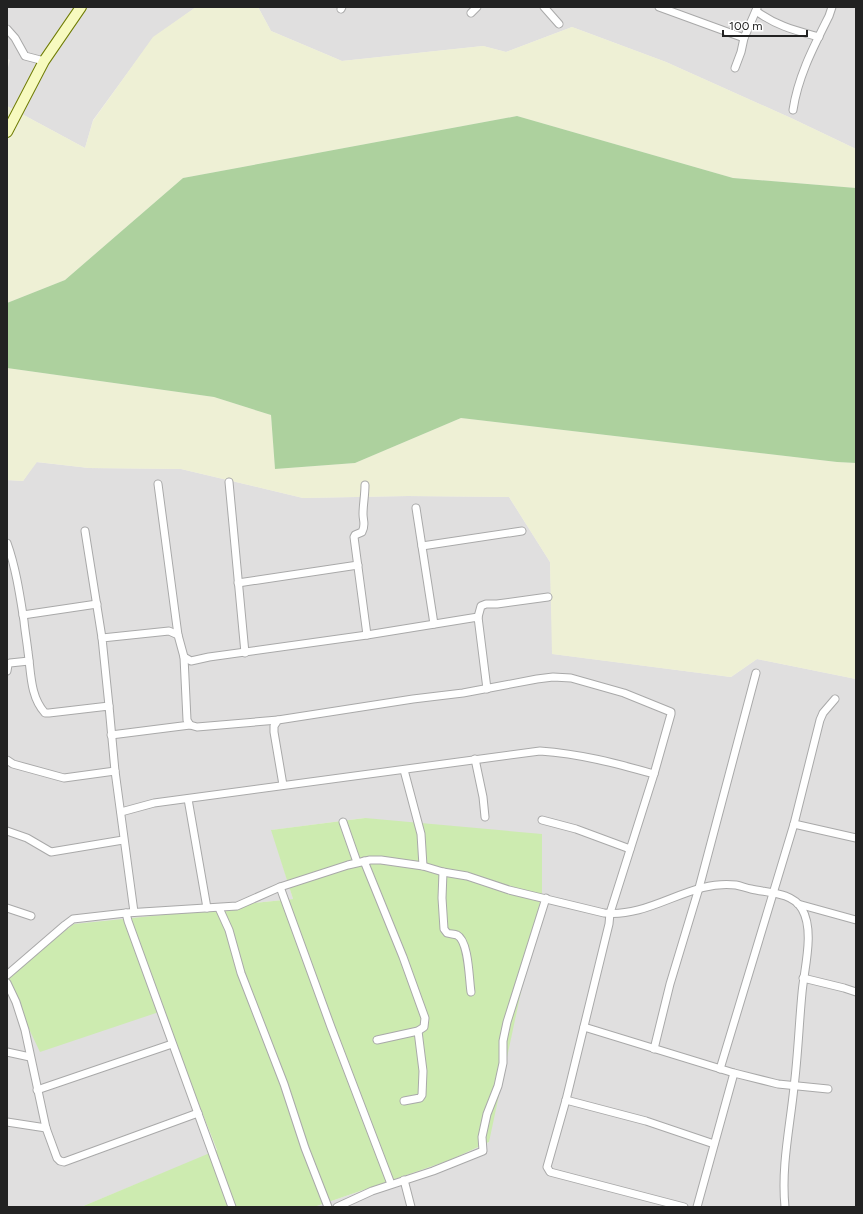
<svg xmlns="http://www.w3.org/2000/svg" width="863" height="1214" viewBox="0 0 863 1214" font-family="Figtree,sans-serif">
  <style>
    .residential { fill: #e0dfdf }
    .farmland { fill: #eef0d5 }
    .grass { fill: #cdebb0 }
    .forest { fill: #add19e }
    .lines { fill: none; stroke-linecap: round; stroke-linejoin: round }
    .minor-casing { stroke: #a9a9a9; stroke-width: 9 }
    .secondary-casing { stroke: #707d05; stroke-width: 12 }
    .minor { stroke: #fff; stroke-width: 7 }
    .secondary { stroke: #f7fabf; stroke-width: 10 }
  </style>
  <rect width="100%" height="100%" fill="#f2efe9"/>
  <g class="residential">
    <path d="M 7,7 L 196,7 L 153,38 L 93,120 L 85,148 L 7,106 L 7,71 L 10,60 L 7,59 Z"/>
    <path d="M 258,7 L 856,7 L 856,149 L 791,118 L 666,62 L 572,27 L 506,52 L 483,46 L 342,61 L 271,31 Z"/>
    <path d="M 36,462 L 89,468 L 181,469 L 303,498 L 408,496 L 509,497 L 550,562 L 553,654 L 731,677 L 757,659 L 856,679 L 856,1207 L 314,1207 L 450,1160 L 489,1142 L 365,818 L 272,830 L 293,899 L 207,908 L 162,915 L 7,975 L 7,480 L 23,481 Z"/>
    <path d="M 7,983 L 162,1011 L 217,1151 L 81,1207 L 7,1207 Z"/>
  </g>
  <g class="farmland">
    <path d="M 196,7 L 258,7 L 271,31 L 342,61 L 483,46 L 506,52 L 572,27 L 666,62 L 791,118 L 856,149 L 856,188 L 733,178 L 517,116 L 183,178 L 65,280 L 7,303 L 7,106 L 85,148 L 93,121 L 153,37 Z"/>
    <path d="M 7,368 L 214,397 L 271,415 L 275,469 L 355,463 L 461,418 L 837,462 L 856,463 L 856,679 L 757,659 L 731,677 L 552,654 L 550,562 L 509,497 L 408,496 L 303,498 L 181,469 L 89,468 L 37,462 L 23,481 L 7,480 Z"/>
  </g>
  <path class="grass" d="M 365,818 L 542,834 L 542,893 L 489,1142 L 450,1160 L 314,1207 L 81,1207 L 217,1150 L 162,1011 L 40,1052 L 7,983 L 7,975 L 74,924 L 162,915 L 207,908 L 293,899 L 271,830 Z"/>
  <path class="forest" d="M 517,116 L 733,178 L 856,188 L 856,463 L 837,462 L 461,418 L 355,463 L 275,469 L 271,415 L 214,397 L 7,368 L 7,303 L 65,280 L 183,178 Z"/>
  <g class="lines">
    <g class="minor-casing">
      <g id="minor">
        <path d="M 544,7 L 559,24"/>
        <path d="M 659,7 L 744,38"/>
        <path d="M 341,9 L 342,7"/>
        <path d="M 756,11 C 777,26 794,30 819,37"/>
        <path d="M 471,13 L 477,7"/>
        <path d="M 7,29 L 15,38 L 25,56 L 44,61"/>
        <path d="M 735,68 L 741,52 L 744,38 L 757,8"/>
        <path d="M 793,110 C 798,76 814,46 829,16 L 832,7"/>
        <path d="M 229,482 L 245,653"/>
        <path d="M 158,484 L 178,635"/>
        <path d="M 365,485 C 365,495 363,505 363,514 C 363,521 366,525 362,532 L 355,535 L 354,537 L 367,635"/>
        <path d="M 416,508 L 434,624"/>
        <path d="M 85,531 L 102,638"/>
        <path d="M 7,543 C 16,568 20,596 24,621 C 25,632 27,642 28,652 C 31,672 30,697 45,713 L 49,713 L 109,706 L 115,771 L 134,912"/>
        <path d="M 422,546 L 522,531"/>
        <path d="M 238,583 L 358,565"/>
        <path d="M 23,615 L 97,604"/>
        <path d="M 478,617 L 481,606 L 486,604 L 497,604 L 548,597"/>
        <path d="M 184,657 L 187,720 L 190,725 L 197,727 L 278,720"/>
        <path d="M 7,671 L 8,665 L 10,663 L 29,661"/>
        <path d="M 109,706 L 102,638 L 169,631 L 178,635 L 184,657 L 191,661 L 209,657 L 367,635 L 478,617 L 487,689"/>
        <path d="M 111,735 L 190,725"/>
        <path d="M 475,759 L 483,797 L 485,817"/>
        <path d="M 7,760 L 13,764 L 64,778 L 115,771"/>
        <path d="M 404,770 L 421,834 L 423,866"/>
        <path d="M 283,785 L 274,732 L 274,726 L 278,720 L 413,699 L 463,693 L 537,679 L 553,677 L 571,678 L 624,693 L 671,712 L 671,714 L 654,774"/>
        <path d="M 188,799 L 207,908"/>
        <path d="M 121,812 L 154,803 L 540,751 C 581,754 615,763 654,774 L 610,913 L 609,924 L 566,1100 L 547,1167 L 550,1172 L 684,1207"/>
        <path d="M 542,820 L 576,829 L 630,849"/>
        <path d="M 343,822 L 357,862"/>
        <path d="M 794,824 L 856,838"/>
        <path d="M 7,831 L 27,838 L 51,852 L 123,840"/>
        <path d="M 364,861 L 403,957 L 425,1018 L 424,1027 L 418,1031 L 377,1040"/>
        <path d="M 443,872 L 442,898 L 444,929 L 447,933 C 450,934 454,934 457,935 C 469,941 469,980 471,992"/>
        <path d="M 280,887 L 331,1027 L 391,1184"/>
        <path d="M 798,904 L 856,920"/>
        <path d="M 7,908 L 31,916"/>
        <path d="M 219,908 L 229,930 L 241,973 L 284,1084 L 305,1148 L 328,1207"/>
        <path d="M 126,913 L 128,921 L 232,1207"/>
        <path d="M 7,975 L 65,925 L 73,919 L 126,913 L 237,906 L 280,887 L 348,865 L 370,860 L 381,860 L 423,866 L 443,872 L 467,876 L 509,890 L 604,913 C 652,918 690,879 736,885 C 741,886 746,888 751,889 C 768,893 792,892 802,909 C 815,931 804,969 802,993 C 799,1024 798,1055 794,1087 C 790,1127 781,1166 785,1207"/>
        <path d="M 803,978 L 844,988 L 856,992"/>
        <path d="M 7,983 L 16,1002 L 25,1030 L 46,1128 L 57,1158 L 60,1161 L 64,1162 L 198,1113"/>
        <path d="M 584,1027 L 734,1073 L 778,1084 L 828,1089"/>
        <path d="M 654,1049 L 670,984 L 699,888 L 756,673"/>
        <path d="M 7,1052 L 30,1057"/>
        <path d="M 720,1069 L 794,824 L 820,720 L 823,713 L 835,699"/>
        <path d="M 37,1090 L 172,1044"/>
        <path d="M 566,1100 L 646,1121 L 714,1144"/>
        <path d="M 404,1101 L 420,1098 L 422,1095 L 423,1071 L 418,1031"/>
        <path d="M 7,1122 L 46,1128"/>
        <path d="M 404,1180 L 411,1207"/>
        <path d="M 337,1207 L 372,1191 L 433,1171 L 483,1151 L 482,1137 L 487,1114 L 498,1086 L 503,1063 L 503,1041 L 507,1022 L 546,898"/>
        <path d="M 697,1207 L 734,1073"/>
      </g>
    </g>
    <g class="secondary-casing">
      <path id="secondary" d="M 7,132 L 44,61 L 81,7"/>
    </g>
    <use href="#minor" class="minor"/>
    <use href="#secondary" class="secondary"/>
  </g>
  <rect width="863" height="1214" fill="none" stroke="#222222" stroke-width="16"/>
  <path d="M723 30v6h84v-6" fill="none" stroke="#222222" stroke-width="2"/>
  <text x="729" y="30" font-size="12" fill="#222222" stroke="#ffffff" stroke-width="3" paint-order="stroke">100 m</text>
</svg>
